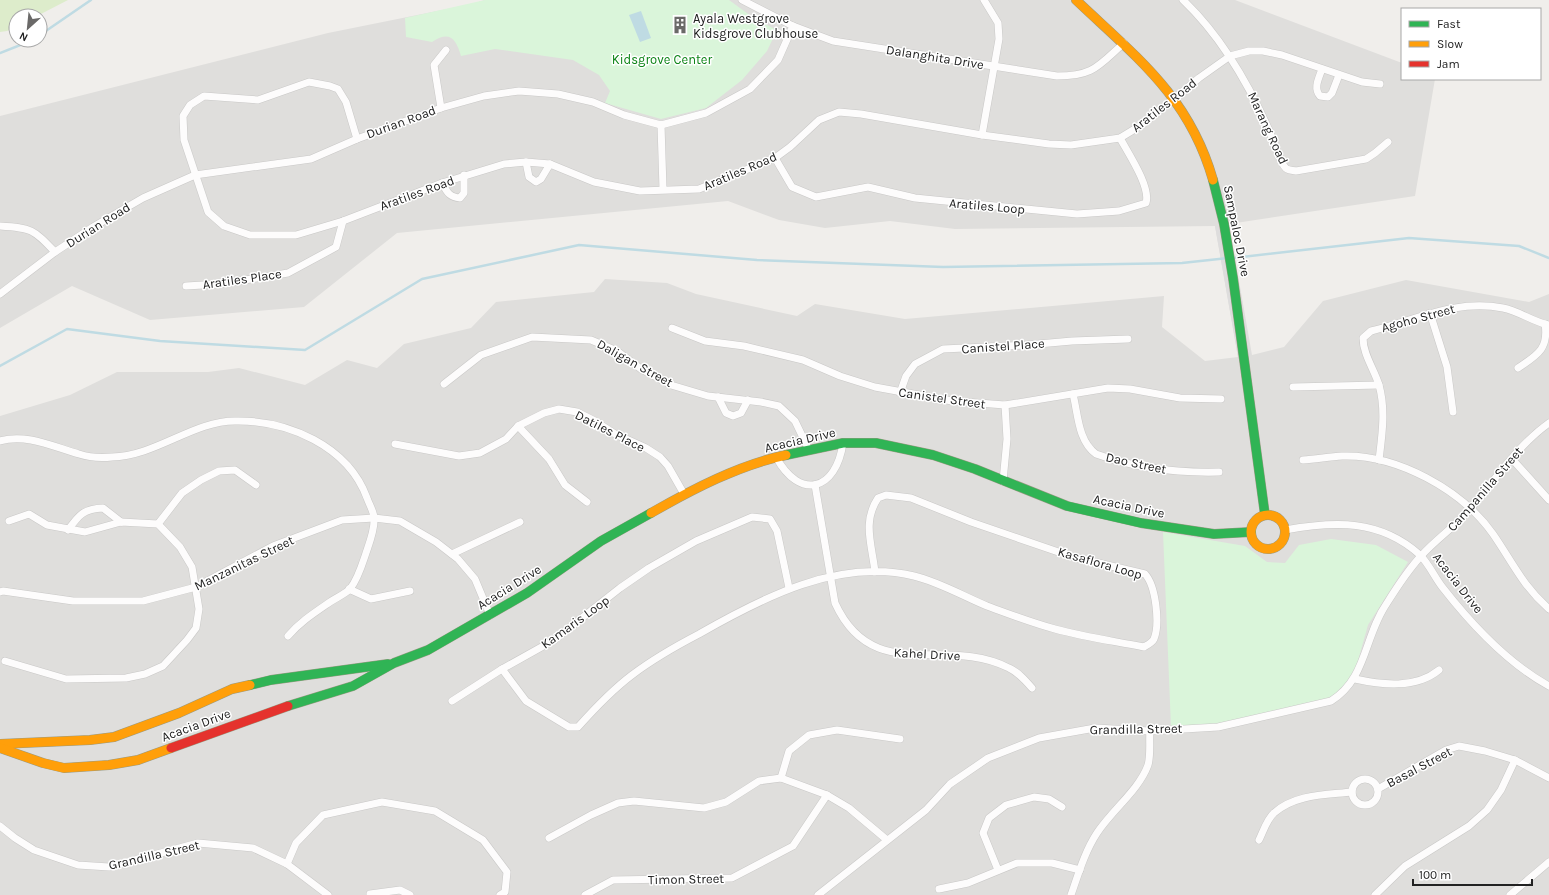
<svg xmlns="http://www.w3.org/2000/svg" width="1549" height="895" viewBox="0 0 1549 895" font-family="Karla,sans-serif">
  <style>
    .residential { fill: #dfdedc }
    .grass { fill: #ddeccb }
    .park { fill: #daf5da }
    .water { fill: #bfdbe3 }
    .pier { fill: #dedddd }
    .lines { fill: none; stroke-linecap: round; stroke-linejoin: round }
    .stream { stroke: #bfdbe3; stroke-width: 2.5 }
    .street-casing { stroke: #c9c8c7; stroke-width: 8 }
    .fast-casing { stroke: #999a82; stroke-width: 10 }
    .slow-casing { stroke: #999a82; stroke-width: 10 }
    .jam-casing { stroke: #999a82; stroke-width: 10 }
    .street { stroke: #fdfcfc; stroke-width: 7 }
    .fast { stroke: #30b455; stroke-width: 9 }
    .slow { stroke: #ff9f0a; stroke-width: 9 }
    .jam { stroke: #e5322d; stroke-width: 9 }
    .labels { text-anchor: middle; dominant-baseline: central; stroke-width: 3; stroke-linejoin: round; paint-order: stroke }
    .poi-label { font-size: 13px; fill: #222; stroke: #fff; text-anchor: start }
    .street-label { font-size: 13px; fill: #222; stroke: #fff }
    .park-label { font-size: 13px; fill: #0c8416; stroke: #fff }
  </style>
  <rect width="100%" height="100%" fill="#f0eeeb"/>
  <path class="residential" d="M 485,0 L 1235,0 L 1402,63 L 1402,79 L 1435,79 L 1415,196 L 1229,224 L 1252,355 L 1284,347 L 1323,301 L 1406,280 L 1529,302 L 1549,294 L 1549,895 L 0,895 L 0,416 L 70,395 L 117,372 L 208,372 L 239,368 L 305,385 L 347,360 L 377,368 L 404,344 L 471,328 L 496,302 L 594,292 L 605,279 L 667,283 L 696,294 L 797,316 L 815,304 L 905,319 L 1164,296 L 1162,327 L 1205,361 L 1238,357 L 1215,226 L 955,229 L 890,221 L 825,228 L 779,220 L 728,201 L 397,233 L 304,307 L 150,320 L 72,286 L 0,328 L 0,116 L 328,33 L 472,4 Z"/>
  <path class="grass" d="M 0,0 L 68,0 L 37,16 L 16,16 L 16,27 L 7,31 L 0,32 Z"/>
  <g class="park">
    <path d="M 485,0 L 729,0 L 755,19 L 777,30 L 767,51 L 742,80 L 706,108 L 661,119 L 605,103 L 610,91 L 599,75 L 573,60 L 495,49 L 461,56 C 456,39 450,30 432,42 L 406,37 L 405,18 Z"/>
    <path d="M 1163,532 L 1245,546 L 1267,562 L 1285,563 L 1299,545 L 1331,539 L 1376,545 L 1408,562 L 1368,625 L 1353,678 L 1329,699 L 1218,724 L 1171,727 Z"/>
  </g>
  <path class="water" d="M 641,11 L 651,38 L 640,42 L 629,15 Z"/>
  <path class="pier" d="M 1229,224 L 1251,355 L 1238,357 L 1215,226 Z"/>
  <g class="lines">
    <g class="stream">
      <path d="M 40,35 L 91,0"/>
      <path d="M 0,53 L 33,40"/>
      <path d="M 1233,258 L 1409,238 L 1519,246 L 1549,258"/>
      <path d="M 0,366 L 67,329 L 160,341 L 305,350 L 422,279 L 579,245 L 757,260 L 943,267 L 1182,263 L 1228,258"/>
    </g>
    <g class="street-casing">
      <g id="street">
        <path d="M 742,0 L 793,26 L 833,41 L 1057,76 C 1094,76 1098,66 1124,43"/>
        <path d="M 1183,0 C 1221,36 1247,81 1268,128 C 1273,137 1280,165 1287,169 C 1290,171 1294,170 1296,171 L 1366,159 L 1375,153 L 1388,142"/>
        <path d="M 1322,69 C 1319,78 1313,88 1320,96 L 1328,97 L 1332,93 L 1339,75"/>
        <path d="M 441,108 L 434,65 L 446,50"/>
        <path d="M 661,125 L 663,189"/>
        <path d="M 982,135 L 999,39 L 998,23 L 984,0"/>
        <path d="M 357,139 L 346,102 L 338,89 L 330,86 L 309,82 L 258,100 L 204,96 L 190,105 L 183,116 L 184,140 L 208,212 L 224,226 L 250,235 L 296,235 L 343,221 L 442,183 L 504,164 L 526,162 L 550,164 L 594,182 L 640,191 L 699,189 L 775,158 L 790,147 L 819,120 L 839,112 L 861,114 L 982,135 L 1049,144 L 1071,145 L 1120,138 L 1143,124 L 1199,78 L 1230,56 L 1249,51 L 1263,51 L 1282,55 L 1362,82 L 1380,84"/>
        <path d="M 775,158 L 792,187 L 816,197 L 868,187 L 915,198 L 1077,214 L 1119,211 L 1146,203 C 1151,187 1128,153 1120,138"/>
        <path d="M 526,162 L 529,177 L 536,182 L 541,179 L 550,164"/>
        <path d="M 442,183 C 447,192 449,197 460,198 L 464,193 L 464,175"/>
        <path d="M 0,226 C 32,228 33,229 55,252"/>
        <path d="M 186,286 L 220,284 L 288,273 L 336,247 L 343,221"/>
        <path d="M 0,294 L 55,252 L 93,227 L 143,198 L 195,175 L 311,159 L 357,139 L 441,108 L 484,96 L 519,91 L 558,94 L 593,102 L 624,115 L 661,125 L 706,113 L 750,89 L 778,60 L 793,26"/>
        <path d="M 1430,313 L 1447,367 L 1453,412"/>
        <path d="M 672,328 L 705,341 L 744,346 L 803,360 L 840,376 L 875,387 L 952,401 L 1005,405 L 1108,388 L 1130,389 L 1180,398 L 1221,399"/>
        <path d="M 1518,368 C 1537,355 1549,349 1545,324"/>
        <path d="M 444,384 L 481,355 L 532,337 L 591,340 L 617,351 L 641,369 L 671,385 L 708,396 L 761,402 L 779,406 L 795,421 L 809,450"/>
        <path d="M 1293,387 L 1379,385"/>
        <path d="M 900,393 L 906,376 L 915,364 L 943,349 L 1027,345 L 1072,341 L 1128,339"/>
        <path d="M 1073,394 C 1078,414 1078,441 1096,454 C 1135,468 1178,473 1219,472"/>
        <path d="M 718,397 L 726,413 L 733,416 L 741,413 L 748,400"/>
        <path d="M 518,426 L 549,459 L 565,485 L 587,502"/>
        <path d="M 0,441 C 26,433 54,447 79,454 C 88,457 102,458 112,457 C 156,456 193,421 235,421 C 288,420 348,446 367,498 C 369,504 374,512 374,518 C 375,529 369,544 366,553 C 362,565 358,579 350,589 C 345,594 336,598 330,602 C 314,613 300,622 288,636"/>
        <path d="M 395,444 L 459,456 L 480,453 L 506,439 L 518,426 L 544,413 L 559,409 L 577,412 L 595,421 L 615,434 L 646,448 L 660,457 L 668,466 L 684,494"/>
        <path d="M 776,457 C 800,501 836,491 843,443"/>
        <path d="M 1512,459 L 1549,500"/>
        <path d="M 1303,460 C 1316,459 1329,457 1342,456 C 1397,454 1462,490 1493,534 C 1513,563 1522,585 1549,609"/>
        <path d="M 1379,460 C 1382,435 1386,410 1379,385 C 1374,369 1363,354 1363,338 L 1371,331 C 1417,320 1455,299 1503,308 C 1519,311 1533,322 1549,325"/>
        <path d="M 1003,481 L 1007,439 L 1005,405"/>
        <path d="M 815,485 L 835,603 C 873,686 945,635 1009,668 C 1018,672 1025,680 1032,688"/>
        <path d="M 158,524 L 182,493 L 201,480 L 219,471 L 235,470 L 256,485"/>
        <path d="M 68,530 C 79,515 83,509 103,508 L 121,522"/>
        <path d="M 1285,530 C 1335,521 1380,519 1420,555 C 1429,564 1435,578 1443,588 C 1472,625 1507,663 1549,686"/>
        <path d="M 452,554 L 520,522"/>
        <path d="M 349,589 L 371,599 L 410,591"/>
        <path d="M 0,592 L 3,591 L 73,601 L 143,601 L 196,587 L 273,546 L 342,520 L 374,518 L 400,521 L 436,542 L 458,559 L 475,579 L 490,615"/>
        <path d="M 5,661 L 66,679 L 126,678 L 145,674 L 163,666 L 187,640 L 196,628 L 199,609 L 192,567 L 180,547 L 158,524 L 121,522 L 85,532 L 47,525 L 29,514 L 9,521"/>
        <path d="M 502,669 L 526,701 L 569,727 L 578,727 C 595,708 612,690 632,675 C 653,659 676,646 699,634 C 762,598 838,558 914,576 C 939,582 963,596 987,606 C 1009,614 1032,623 1055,629 C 1084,637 1114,641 1144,647 C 1147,645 1152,643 1154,639 C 1160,624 1156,586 1145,574 L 1073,557 L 971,522 L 911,498 L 886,495 L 878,498 C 862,522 872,545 875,572"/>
        <path d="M 1355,679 C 1382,685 1416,689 1439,670"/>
        <path d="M 452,701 L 502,669 L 554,640 L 620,588 L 649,568 L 696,541 L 752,517 L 770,519 L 777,531 L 789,588"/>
        <path d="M 781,778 L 789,751 L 809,735 L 837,730 L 900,739"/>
        <circle cx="1365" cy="792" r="13"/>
        <path d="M 1378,789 L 1446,750 L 1459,746 L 1485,751 L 1515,760 L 1549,778"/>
        <path d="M 0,826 L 15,838 L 34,850 L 78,865 L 109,867 L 198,843 L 253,848 L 287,864 L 328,895"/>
        <path d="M 549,838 L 591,815 L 618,803 L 634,801 L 704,808 L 726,802 L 759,781 L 781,778 L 827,795 L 849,808 L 887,840"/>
        <path d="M 1259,840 C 1263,832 1267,819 1274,813 C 1295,794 1326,795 1352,792"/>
        <path d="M 287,864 L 296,843 L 323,815 L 382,802 L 435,811 L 483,840 L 507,872 L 505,892 L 500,895"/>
        <path d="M 998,870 L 983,833 L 989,818 L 1006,805 L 1034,797 L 1049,799 L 1062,807"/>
        <path d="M 939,889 L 968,883 L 1017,863 L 1052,863 L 1080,870"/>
        <path d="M 370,894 L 400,890 L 410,895"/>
        <path d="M 585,895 L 613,880 L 732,878 L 793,846 L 827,795"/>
        <path d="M 818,895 L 926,810 L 950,784 L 988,758 L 1039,738 L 1095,728 L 1150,731 L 1218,727 L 1331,701 C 1367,679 1364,636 1387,603 C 1397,587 1408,570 1421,556 C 1436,539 1456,526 1471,508 C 1496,479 1518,445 1549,423"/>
        <path d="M 1071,895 C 1078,875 1085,851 1097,833 C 1112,810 1139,790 1148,765 C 1151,755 1149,741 1150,731"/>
        <path d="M 1375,895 L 1405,866 L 1469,826 L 1487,810 L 1501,790 L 1515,760"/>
        <path d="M 1510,895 L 1549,862"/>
      </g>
    </g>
    <g class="fast-casing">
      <g id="fast">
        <path d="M 1213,180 L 1224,224 L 1233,278 L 1265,515"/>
        <path d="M 786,455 L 843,443 L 876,443 L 933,455 L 975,469 L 1067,506 L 1141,523 L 1214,534 L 1251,532"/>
        <path d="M 250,685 L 271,680 L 388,664"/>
        <path d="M 288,706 L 353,686 L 394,663 L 428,650 L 527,593 L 601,541 L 651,513"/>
      </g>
    </g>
    <g class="slow-casing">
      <g id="slow">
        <path d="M 1076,0 C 1136,57 1189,96 1213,180"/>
        <path d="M 651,513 C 693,489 739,465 786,455"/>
        <circle cx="1268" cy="532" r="17"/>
        <path d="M 0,744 L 90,740 L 114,737 L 179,713 L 232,689 L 250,685"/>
        <path d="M 0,748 L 43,763 L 64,768 L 109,765 L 138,760 L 171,748"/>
      </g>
    </g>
    <g class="jam-casing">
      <path id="jam" d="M 171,748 L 288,706"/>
    </g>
    <use href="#street" class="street"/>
    <use href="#fast" class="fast"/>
    <use href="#slow" class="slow"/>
    <use href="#jam" class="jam"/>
  </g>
  <defs>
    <g id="building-bare" transform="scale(1.38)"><path d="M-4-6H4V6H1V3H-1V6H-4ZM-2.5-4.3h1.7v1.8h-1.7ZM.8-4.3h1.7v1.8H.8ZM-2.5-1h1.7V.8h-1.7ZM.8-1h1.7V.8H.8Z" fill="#6a6968" stroke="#fff" stroke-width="2.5" paint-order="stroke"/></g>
  </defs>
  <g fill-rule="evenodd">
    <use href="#building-bare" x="680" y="25"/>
  </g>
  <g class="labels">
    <g class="poi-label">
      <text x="693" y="18">Ayala Westgrove<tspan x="693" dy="15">Kidsgrove Clubhouse</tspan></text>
    </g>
    <g class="street-label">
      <text transform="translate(935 57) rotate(9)">Dalanghita Drive</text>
      <text transform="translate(1164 105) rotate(-38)">Aratiles Road</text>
      <text transform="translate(401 122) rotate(-20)">Durian Road</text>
      <text transform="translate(1268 128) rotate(65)">Marang Road</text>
      <text transform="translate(740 171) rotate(-23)">Aratiles Road</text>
      <text transform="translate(417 193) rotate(-20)">Aratiles Road</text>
      <text transform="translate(987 206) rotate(5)">Aratiles Loop</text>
      <text transform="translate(98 225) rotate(-32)">Durian Road</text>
      <text transform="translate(1237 231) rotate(79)">Sampaloc Drive</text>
      <text transform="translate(242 279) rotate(-8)">Aratiles Place</text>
      <text transform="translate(1418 318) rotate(-15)">Agoho Street</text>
      <text transform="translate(1003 346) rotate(-4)">Canistel Place</text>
      <text transform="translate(635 363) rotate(29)">Daligan Street</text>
      <text transform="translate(942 398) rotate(8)">Canistel Street</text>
      <text transform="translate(610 431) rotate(27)">Datiles Place</text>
      <text transform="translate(800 440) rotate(-13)">Acacia Drive</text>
      <text transform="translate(1136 463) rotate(12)">Dao Street</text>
      <text transform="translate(1485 489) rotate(-49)">Campanilla Street</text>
      <text transform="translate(1129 506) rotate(12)">Acacia Drive</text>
      <text transform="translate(244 563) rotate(-26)">Manzanitas Street</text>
      <text transform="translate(1100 563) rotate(16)">Kasaflora Loop</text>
      <text transform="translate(1458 583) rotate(52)">Acacia Drive</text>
      <text transform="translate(509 587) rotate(-32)">Acacia Drive</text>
      <text transform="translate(575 622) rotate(-36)">Kamaris Loop</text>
      <text transform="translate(927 654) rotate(3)">Kahel Drive</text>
      <text transform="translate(196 725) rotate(-20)">Acacia Drive</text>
      <text transform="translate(1136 729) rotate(-1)">Grandilla Street</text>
      <text transform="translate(1419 767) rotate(-28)">Basal Street</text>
      <text transform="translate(154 855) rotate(-13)">Grandilla Street</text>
      <text transform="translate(686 879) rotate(-1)">Timon Street</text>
    </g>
    <g class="park-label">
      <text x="662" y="59">Kidsgrove Center</text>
    </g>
  </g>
  <rect x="1401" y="8" width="140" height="72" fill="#ffffff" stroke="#a7a7a7"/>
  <rect x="1409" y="21" width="20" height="6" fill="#30b455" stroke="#a7a7a7"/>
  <text x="1437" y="28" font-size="12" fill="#222222">Fast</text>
  <rect x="1409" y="41" width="20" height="6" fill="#ff9f0a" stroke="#a7a7a7"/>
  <text x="1437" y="48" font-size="12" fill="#222222">Slow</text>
  <rect x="1409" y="61" width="20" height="6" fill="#e5322d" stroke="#a7a7a7"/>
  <text x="1437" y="68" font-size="12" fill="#222222">Jam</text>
  <g transform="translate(28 28) rotate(207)"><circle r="19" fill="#ffffff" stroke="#a7a7a7"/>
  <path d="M0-3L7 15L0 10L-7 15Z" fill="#6a6968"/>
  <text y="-6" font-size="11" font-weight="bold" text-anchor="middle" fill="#222222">N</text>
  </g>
  <path d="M1413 879v6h119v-6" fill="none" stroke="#222222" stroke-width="2"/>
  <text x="1419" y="879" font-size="12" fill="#222222" stroke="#ffffff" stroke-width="3" paint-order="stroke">100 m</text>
</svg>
